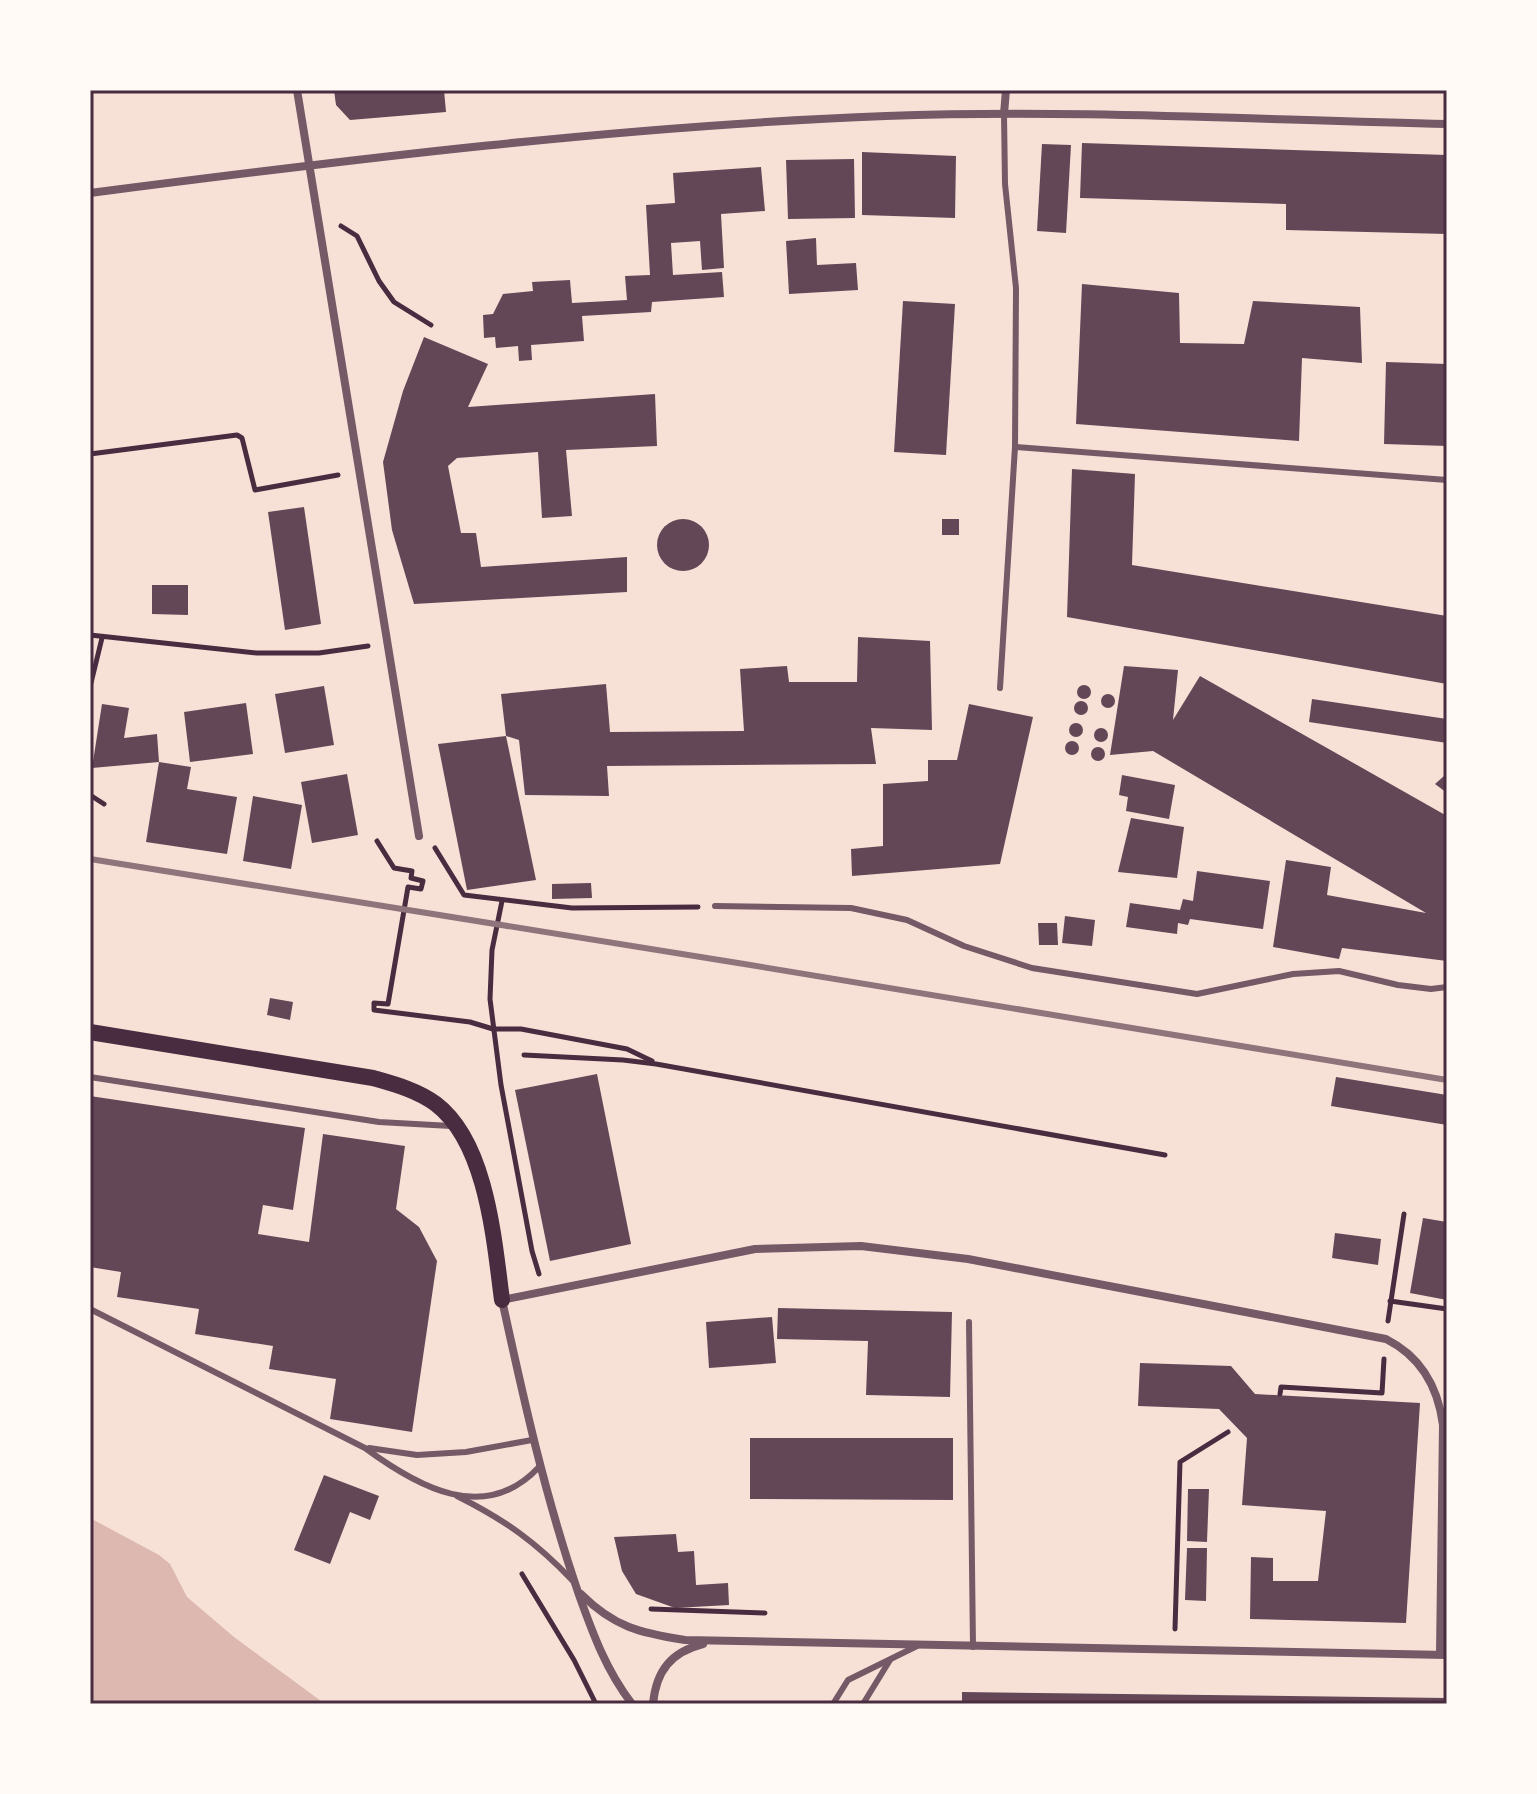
<svg xmlns="http://www.w3.org/2000/svg" width="1537" height="1794" viewBox="0 0 1537 1794" font-family="Commissioner,sans-serif">
  <style>
    .water { fill: #dcb8b0 }
    .building { fill: #644757 }
    .lines { fill: none; stroke-linecap: round; stroke-linejoin: round }
    .path { stroke: #4a2c40; stroke-width: 5 }
    .service { stroke: #755966; stroke-width: 6 }
    .minor { stroke: #755966; stroke-width: 8 }
    .secondary { stroke: #4a2c40; stroke-width: 16 }
    .rail { stroke: #8f747c; stroke-width: 6 }
    .neatline { fill: none; stroke: #4a2c40; stroke-width: 3 }
  </style>
  <rect width="100%" height="100%" fill="#f7e1d7"/>
  <path class="water" d="M 90,1518 L 159,1555 L 170,1564 L 187,1597 L 234,1637 L 325,1704 L 90,1704 Z"/>
  <g class="building">
    <path d="M 334,90 L 444,90 L 446,112 L 350,120 L 336,105 Z"/>
    <path d="M 1082,143 L 1447,155 L 1447,234 L 1286,230 L 1286,204 L 1080,198 Z"/>
    <path d="M 1042,144 L 1071,145 L 1066,233 L 1037,231 Z"/>
    <path d="M 862,152 L 956,156 L 955,218 L 862,215 Z"/>
    <path d="M 854,159 L 855,218 L 788,219 L 786,160 Z"/>
    <path d="M 761,167 L 765,211 L 721,214 L 724,268 L 702,270 L 700,241 L 671,243 L 673,275 L 722,272 L 724,297 L 652,302 L 651,312 L 582,316 L 584,341 L 531,345 L 532,360 L 519,361 L 518,346 L 496,348 L 495,337 L 484,338 L 483,315 L 493,314 L 503,294 L 533,291 L 532,282 L 570,280 L 572,303 L 627,300 L 625,276 L 650,275 L 646,205 L 675,203 L 673,173 Z"/>
    <path d="M 816,238 L 817,265 L 856,263 L 858,290 L 789,294 L 786,241 Z"/>
    <path d="M 1082,284 L 1179,293 L 1180,343 L 1244,344 L 1253,301 L 1360,307 L 1362,363 L 1302,358 L 1299,441 L 1076,424 Z"/>
    <path d="M 903,301 L 955,304 L 946,455 L 894,452 Z"/>
    <path d="M 424,337 L 488,364 L 468,407 L 655,394 L 657,446 L 566,450 L 572,516 L 542,518 L 538,452 L 457,458 L 448,466 L 461,533 L 476,533 L 481,567 L 627,557 L 627,592 L 414,604 L 392,530 L 383,462 L 403,391 Z"/>
    <path d="M 1386,362 L 1447,364 L 1447,446 L 1384,444 Z"/>
    <path d="M 1072,469 L 1135,474 L 1132,565 L 1447,616 L 1447,684 L 1067,617 Z"/>
    <path d="M 304,507 L 321,624 L 285,630 L 268,512 Z"/>
    <circle cx="683" cy="545" r="26"/>
    <rect x="942" y="519" width="17" height="16"/>
    <path d="M 152,585 L 188,585 L 188,615 L 152,614 Z"/>
    <path d="M 858,637 L 930,641 L 932,730 L 871,728 L 876,764 L 607,766 L 609,796 L 525,795 L 519,740 L 506,736 L 501,694 L 606,684 L 610,732 L 744,731 L 740,669 L 787,666 L 789,682 L 857,682 Z"/>
    <path d="M 1124,666 L 1178,670 L 1173,720 L 1200,676 L 1447,816 L 1447,961 L 1342,948 L 1339,959 L 1273,947 L 1286,860 L 1331,867 L 1327,895 L 1426,913 L 1153,751 L 1110,755 Z"/>
    <circle cx="1084" cy="692" r="7"/>
    <path d="M 324,686 L 334,745 L 285,753 L 275,694 Z"/>
    <circle cx="1108" cy="701" r="7"/>
    <path d="M 1312,699 L 1447,719 L 1447,743 L 1309,722 Z"/>
    <circle cx="1081" cy="708" r="7"/>
    <path d="M 246,703 L 253,754 L 190,762 L 184,712 Z"/>
    <path d="M 102,704 L 129,708 L 124,738 L 157,734 L 159,762 L 92,768 Z"/>
    <path d="M 969,704 L 1033,717 L 1000,864 L 852,876 L 851,849 L 883,846 L 883,784 L 928,781 L 928,760 L 957,760 Z"/>
    <circle cx="1076" cy="730" r="7"/>
    <circle cx="1101" cy="735" r="7"/>
    <path d="M 506,736 L 536,880 L 467,890 L 438,744 Z"/>
    <circle cx="1072" cy="748" r="7"/>
    <circle cx="1098" cy="754" r="7"/>
    <path d="M 159,762 L 191,767 L 187,789 L 237,797 L 227,854 L 146,842 Z"/>
    <path d="M 347,774 L 358,835 L 312,843 L 301,782 Z"/>
    <path d="M 1122,775 L 1175,785 L 1169,819 L 1126,811 L 1128,797 L 1119,795 Z"/>
    <path d="M 1444,776 L 1447,778 L 1447,793 L 1435,784 Z"/>
    <path d="M 253,796 L 302,805 L 291,869 L 243,861 Z"/>
    <path d="M 1131,818 L 1184,827 L 1177,878 L 1118,872 Z"/>
    <path d="M 1197,871 L 1270,881 L 1263,929 L 1190,919 L 1188,925 L 1178,923 L 1177,934 L 1126,927 L 1130,903 L 1180,910 L 1183,899 L 1193,901 Z"/>
    <path d="M 591,883 L 592,898 L 552,899 L 552,884 Z"/>
    <path d="M 1065,916 L 1095,920 L 1092,946 L 1062,943 Z"/>
    <path d="M 1038,923 L 1057,923 L 1058,945 L 1039,945 Z"/>
    <path d="M 270,998 L 293,1002 L 290,1020 L 267,1015 Z"/>
    <path d="M 597,1074 L 631,1244 L 550,1261 L 515,1090 Z"/>
    <path d="M 1336,1077 L 1447,1095 L 1447,1125 L 1331,1106 Z"/>
    <path d="M 90,1096 L 305,1128 L 293,1210 L 263,1205 L 258,1234 L 309,1242 L 323,1134 L 405,1146 L 396,1209 L 419,1227 L 437,1261 L 412,1432 L 330,1419 L 336,1379 L 269,1369 L 273,1346 L 195,1334 L 199,1309 L 117,1297 L 121,1272 L 90,1267 Z"/>
    <path d="M 1423,1218 L 1447,1222 L 1447,1300 L 1410,1293 Z"/>
    <path d="M 1335,1233 L 1381,1239 L 1378,1265 L 1332,1258 Z"/>
    <path d="M 778,1308 L 952,1312 L 950,1397 L 866,1395 L 868,1341 L 777,1339 Z"/>
    <path d="M 772,1317 L 776,1363 L 709,1368 L 706,1322 Z"/>
    <path d="M 1140,1363 L 1231,1366 L 1255,1394 L 1420,1403 L 1406,1623 L 1250,1619 L 1251,1557 L 1273,1558 L 1273,1581 L 1318,1581 L 1326,1511 L 1242,1505 L 1247,1438 L 1219,1409 L 1138,1406 Z"/>
    <path d="M 750,1438 L 953,1438 L 953,1500 L 750,1499 Z"/>
    <path d="M 324,1475 L 379,1496 L 370,1520 L 350,1512 L 330,1564 L 294,1550 Z"/>
    <path d="M 1188,1489 L 1209,1489 L 1207,1542 L 1187,1541 Z"/>
    <path d="M 676,1534 L 678,1552 L 694,1551 L 696,1585 L 728,1583 L 729,1605 L 675,1608 L 636,1594 L 622,1571 L 614,1537 Z"/>
    <path d="M 1187,1548 L 1207,1548 L 1206,1601 L 1185,1600 Z"/>
    <path d="M 962,1692 L 1447,1698 L 1447,1704 L 962,1704 Z"/>
  </g>
  <g class="lines">
    <g class="path">
      <path d="M 341,226 L 357,236 L 379,281 L 394,302 L 431,325"/>
      <path d="M 90,454 L 237,435 L 242,438 L 255,490 L 338,475"/>
      <path d="M 90,635 L 257,653 L 319,653 L 368,646"/>
      <path d="M 90,687 L 102,638"/>
      <path d="M 90,795 L 104,804"/>
      <path d="M 377,841 L 394,868 L 412,871 L 411,878 L 423,881 L 421,889 L 408,887 L 388,1004 L 374,1003 L 374,1010 L 470,1022 L 493,1029 L 521,1029 L 627,1049 L 652,1061"/>
      <path d="M 435,848 L 464,895 L 572,908 L 698,907"/>
      <path d="M 502,901 L 492,950 L 490,999 L 501,1085 L 532,1251 L 539,1274"/>
      <path d="M 524,1055 L 623,1060 L 656,1064 L 1165,1155"/>
      <path d="M 1390,1301 L 1447,1309"/>
      <path d="M 1388,1321 L 1404,1214"/>
      <path d="M 1280,1394 L 1281,1387 L 1382,1393 L 1384,1359"/>
      <path d="M 522,1574 L 574,1660 L 596,1704"/>
      <path d="M 651,1609 L 765,1613"/>
      <path d="M 1175,1629 L 1180,1462 L 1228,1432"/>
    </g>
    <g class="service">
      <path d="M 1015,447 L 1447,480"/>
      <path d="M 1000,688 L 1015,447 L 1016,288 L 1005,184 L 1004,114"/>
      <path d="M 715,906 L 851,908 L 907,920 L 964,946 L 1032,968 L 1197,994 L 1293,974 L 1339,971 L 1398,985 L 1431,989 L 1447,987"/>
      <path d="M 90,1077 L 379,1122 L 451,1126"/>
      <path d="M 90,1309 L 365,1448 C 418,1487 485,1525 539,1467"/>
      <path d="M 969,1322 L 973,1647"/>
      <path d="M 369,1448 L 417,1455 L 466,1452 L 532,1440"/>
      <path d="M 457,1496 C 505,1520 536,1542 573,1581"/>
      <path d="M 833,1704 L 848,1680 L 917,1646"/>
      <path d="M 863,1704 L 890,1660"/>
    </g>
    <g class="minor">
      <path d="M 297,90 L 419,836"/>
      <path d="M 1004,114 L 1006,90"/>
      <path d="M 90,193 C 354,159 620,126 886,116 C 1073,109 1260,120 1447,124"/>
      <path d="M 581,1594 C 614,1627 640,1633 685,1640 L 1447,1655"/>
      <path d="M 632,1704 C 606,1670 593,1634 579,1595 C 545,1496 524,1401 502,1300 L 755,1249 L 861,1246 L 968,1259 L 1386,1339 C 1420,1356 1438,1387 1443,1425 L 1440,1654"/>
      <path d="M 653,1704 C 656,1671 671,1652 703,1644"/>
    </g>
    <path class="secondary" d="M 90,1032 L 373,1078 C 394,1084 417,1090 436,1104 C 487,1143 494,1240 502,1300"/>
    <path class="rail" d="M 90,859 L 738,963 L 1447,1080"/>
  </g>
  <rect width="1537" height="1794" fill="none" stroke="#fffaf5" stroke-width="184"/>
  <rect x="92" y="92" width="1353" height="1610" class="neatline"/>
</svg>
